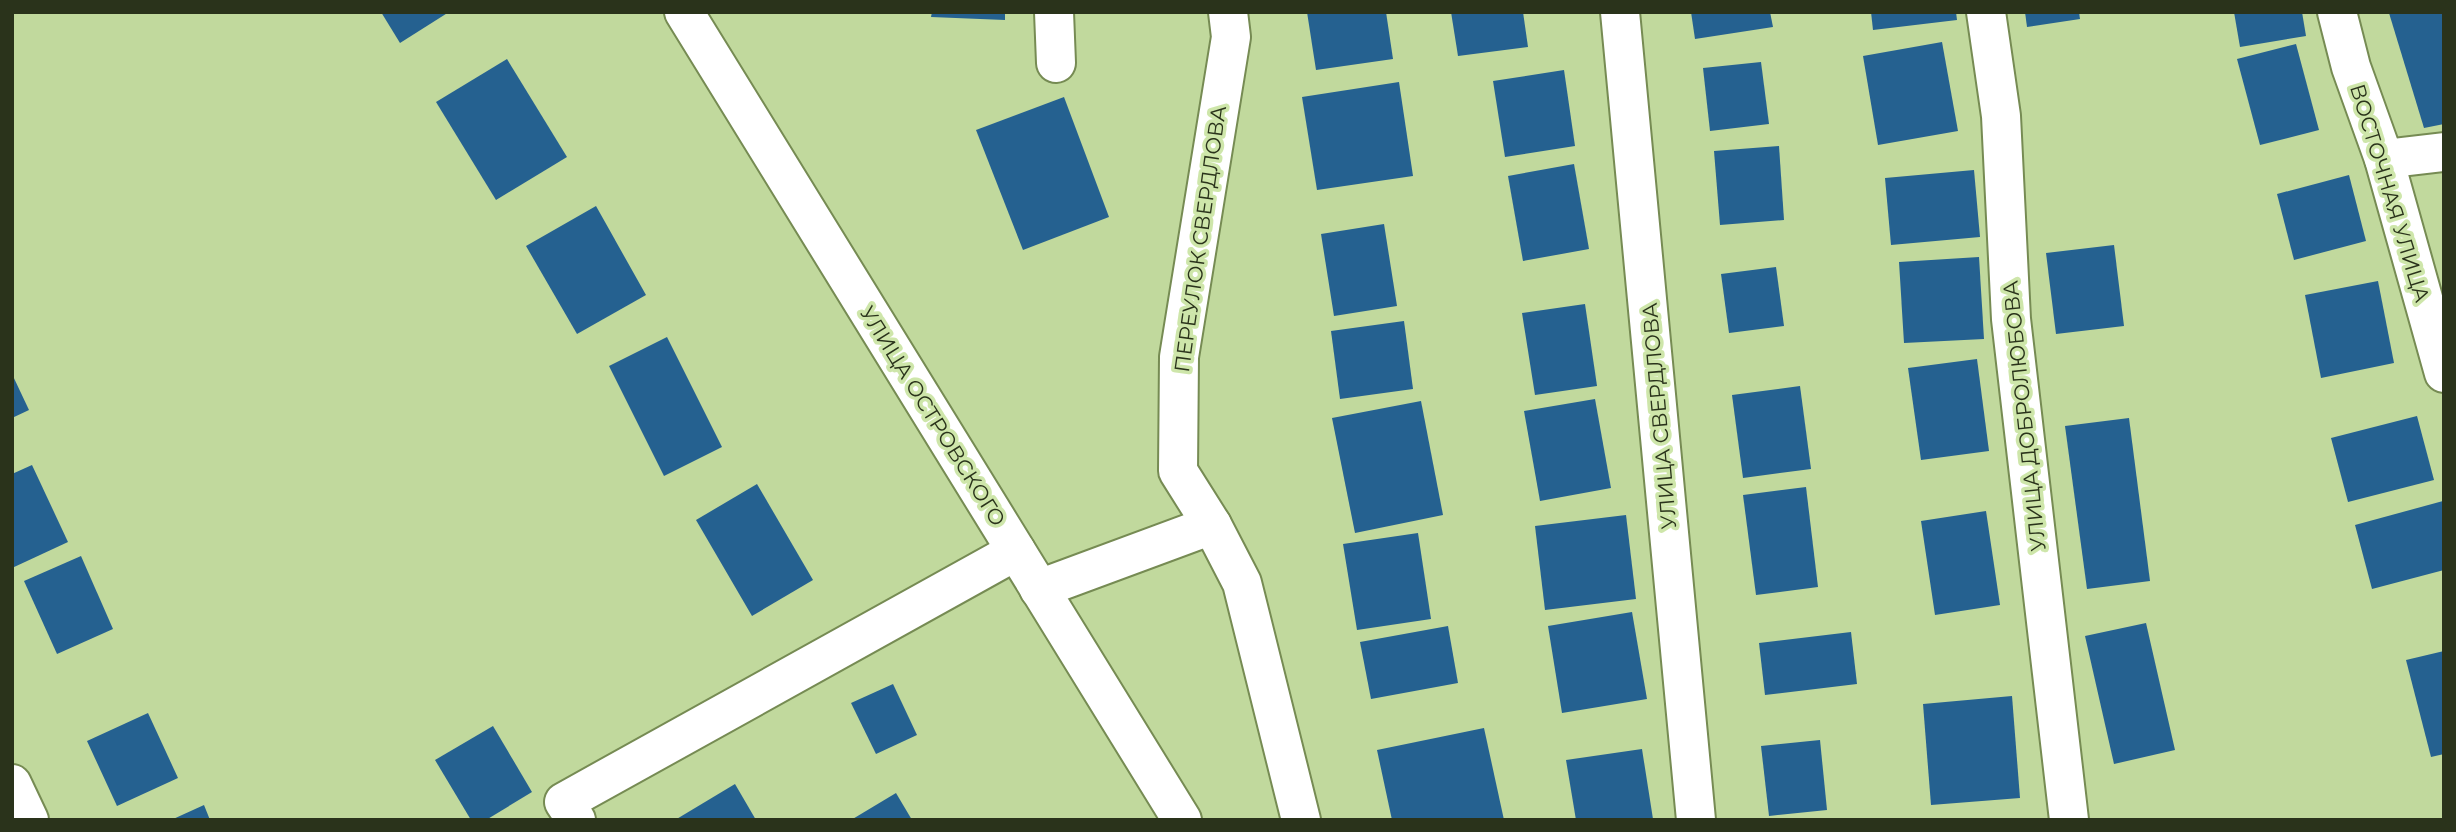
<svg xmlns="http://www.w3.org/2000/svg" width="2456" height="832" viewBox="0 0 2456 832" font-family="Montserrat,sans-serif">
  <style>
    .building { fill: #256190 }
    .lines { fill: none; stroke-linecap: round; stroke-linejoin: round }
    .street-casing { stroke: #768b53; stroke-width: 42 }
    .secondary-casing { stroke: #768b53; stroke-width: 42 }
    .street { stroke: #fff; stroke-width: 38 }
    .secondary { stroke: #fff; stroke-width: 38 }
    .labels { text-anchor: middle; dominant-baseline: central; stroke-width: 7; stroke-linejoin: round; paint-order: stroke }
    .street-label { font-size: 21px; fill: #2a331b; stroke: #cee6aa }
  </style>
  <rect width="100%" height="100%" fill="#c1d99d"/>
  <g class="building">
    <path d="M 381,12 L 449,12 L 400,43 Z"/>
    <path d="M 932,12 L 1005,12 L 1005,20 L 931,17 Z"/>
    <path d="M 1307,12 L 1386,12 L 1393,59 L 1316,70 Z"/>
    <path d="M 1451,12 L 1523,12 L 1528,47 L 1458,56 Z"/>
    <path d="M 1691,12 L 1770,12 L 1773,27 L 1695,39 Z"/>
    <path d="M 1871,12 L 1956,12 L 1957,20 L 1873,30 Z"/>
    <path d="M 2025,12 L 2079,12 L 2080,19 L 2027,27 Z"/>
    <path d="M 2234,12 L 2302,12 L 2306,36 L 2240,47 Z"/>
    <path d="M 2444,12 L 2444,124 L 2424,128 L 2389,13 Z"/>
    <path d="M 1942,42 L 1958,131 L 1878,145 L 1863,56 Z"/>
    <path d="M 2296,44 L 2319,130 L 2260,145 L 2237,59 Z"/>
    <path d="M 507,59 L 567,157 L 496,200 L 436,102 Z"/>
    <path d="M 1761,62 L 1769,124 L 1710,131 L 1703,68 Z"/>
    <path d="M 1564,70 L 1575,146 L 1505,157 L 1493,81 Z"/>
    <path d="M 1399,82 L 1413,176 L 1317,190 L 1302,97 Z"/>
    <path d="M 1064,97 L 1109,217 L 1023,250 L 976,130 Z"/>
    <path d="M 1779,146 L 1784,220 L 1720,225 L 1714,151 Z"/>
    <path d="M 1574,164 L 1589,249 L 1523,261 L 1508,176 Z"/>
    <path d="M 1974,170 L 1980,237 L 1891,245 L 1885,178 Z"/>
    <path d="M 2349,175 L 2366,241 L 2294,260 L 2277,194 Z"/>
    <path d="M 596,206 L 646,295 L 577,334 L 526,246 Z"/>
    <path d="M 1384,224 L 1397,306 L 1334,316 L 1321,234 Z"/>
    <path d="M 2114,245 L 2124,326 L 2056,334 L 2046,253 Z"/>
    <path d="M 1979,257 L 1984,339 L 1904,343 L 1899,262 Z"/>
    <path d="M 1776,267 L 1784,326 L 1729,333 L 1721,274 Z"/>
    <path d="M 2378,281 L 2394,363 L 2321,378 L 2305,295 Z"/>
    <path d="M 1585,304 L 1597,386 L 1535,395 L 1522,313 Z"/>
    <path d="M 1404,321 L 1413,389 L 1340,399 L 1331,331 Z"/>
    <path d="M 667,337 L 722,447 L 664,476 L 609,366 Z"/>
    <path d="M 1977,359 L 1989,451 L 1921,460 L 1908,368 Z"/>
    <path d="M 12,374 L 29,410 L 12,418 Z"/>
    <path d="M 1800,386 L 1811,469 L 1743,478 L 1732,395 Z"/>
    <path d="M 1595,399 L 1611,488 L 1540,501 L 1524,411 Z"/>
    <path d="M 1421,401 L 1443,515 L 1355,533 L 1332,418 Z"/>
    <path d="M 2417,416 L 2434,480 L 2348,502 L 2331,438 Z"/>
    <path d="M 2129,418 L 2150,581 L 2087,589 L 2065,426 Z"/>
    <path d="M 32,465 L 68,542 L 12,568 L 12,474 Z"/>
    <path d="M 757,484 L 813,580 L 752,616 L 696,520 Z"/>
    <path d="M 1806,487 L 1818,587 L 1756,595 L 1743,495 Z"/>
    <path d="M 2443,501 L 2444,570 L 2372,589 L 2355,525 Z"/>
    <path d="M 1986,511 L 2000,605 L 1935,615 L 1921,521 Z"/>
    <path d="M 1626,515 L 1636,599 L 1545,610 L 1535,526 Z"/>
    <path d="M 1418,533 L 1431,619 L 1357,630 L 1343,544 Z"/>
    <path d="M 81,556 L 113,629 L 57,654 L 24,581 Z"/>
    <path d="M 1632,612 L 1647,699 L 1562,713 L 1548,626 Z"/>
    <path d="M 2146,623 L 2175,750 L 2114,764 L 2085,636 Z"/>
    <path d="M 1448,626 L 1458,683 L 1371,699 L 1360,642 Z"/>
    <path d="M 1851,632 L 1857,684 L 1765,695 L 1759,643 Z"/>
    <path d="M 2444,651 L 2444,754 L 2431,757 L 2406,660 Z"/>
    <path d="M 893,684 L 917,735 L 876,754 L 851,703 Z"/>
    <path d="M 2012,696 L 2020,798 L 1931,805 L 1923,704 Z"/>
    <path d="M 148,713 L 178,778 L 117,806 L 87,741 Z"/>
    <path d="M 493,726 L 532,792 L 486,820 L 471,820 L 435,760 Z"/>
    <path d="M 1484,728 L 1504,820 L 1392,820 L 1377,750 Z"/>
    <path d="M 1820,740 L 1827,810 L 1769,816 L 1761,746 Z"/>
    <path d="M 1642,749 L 1653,819 L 1576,820 L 1566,760 Z"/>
    <path d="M 735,784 L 756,820 L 675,820 Z"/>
    <path d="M 896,793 L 912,820 L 851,820 Z"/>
    <path d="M 204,805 L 210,820 L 171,820 Z"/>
  </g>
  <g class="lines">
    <g class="street-casing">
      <g id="street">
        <path d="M 1054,12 L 1056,63"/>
        <path d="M 1228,12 L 1231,37 L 1179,357 L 1178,471 L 1212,525 L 1242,583 L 1301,820"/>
        <path d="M 1620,12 L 1696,820"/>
        <path d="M 1986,12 L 2001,116 L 2011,319 L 2069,820"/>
        <path d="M 2337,12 L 2351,67 L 2384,159 L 2444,373"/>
        <path d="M 2384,159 L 2444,152"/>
        <path d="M 1039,589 L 1212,525"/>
        <path d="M 12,784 L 29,820"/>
        <path d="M 576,820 L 564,802 L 1016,551"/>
      </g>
    </g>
    <g class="secondary-casing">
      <path id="secondary" d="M 684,12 L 1182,820"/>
    </g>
    <use href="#street" class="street"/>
    <use href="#secondary" class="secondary"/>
  </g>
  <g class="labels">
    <g class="street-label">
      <text transform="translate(2390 193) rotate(73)">ВОСТОЧНАЯ УЛИЦА</text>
      <text transform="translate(1200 239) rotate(-82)">ПЕРЕУЛОК СВЕРДЛОВА</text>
      <text transform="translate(933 416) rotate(58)">УЛИЦА ОСТРОВСКОГО</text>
      <text transform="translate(1659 416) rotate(-95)">УЛИЦА СВЕРДЛОВА</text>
      <text transform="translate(2024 416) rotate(-96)">УЛИЦА ДОБРОЛЮБОВА</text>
    </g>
  </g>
  <rect width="2456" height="832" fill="none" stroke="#2a331b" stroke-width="28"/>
</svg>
